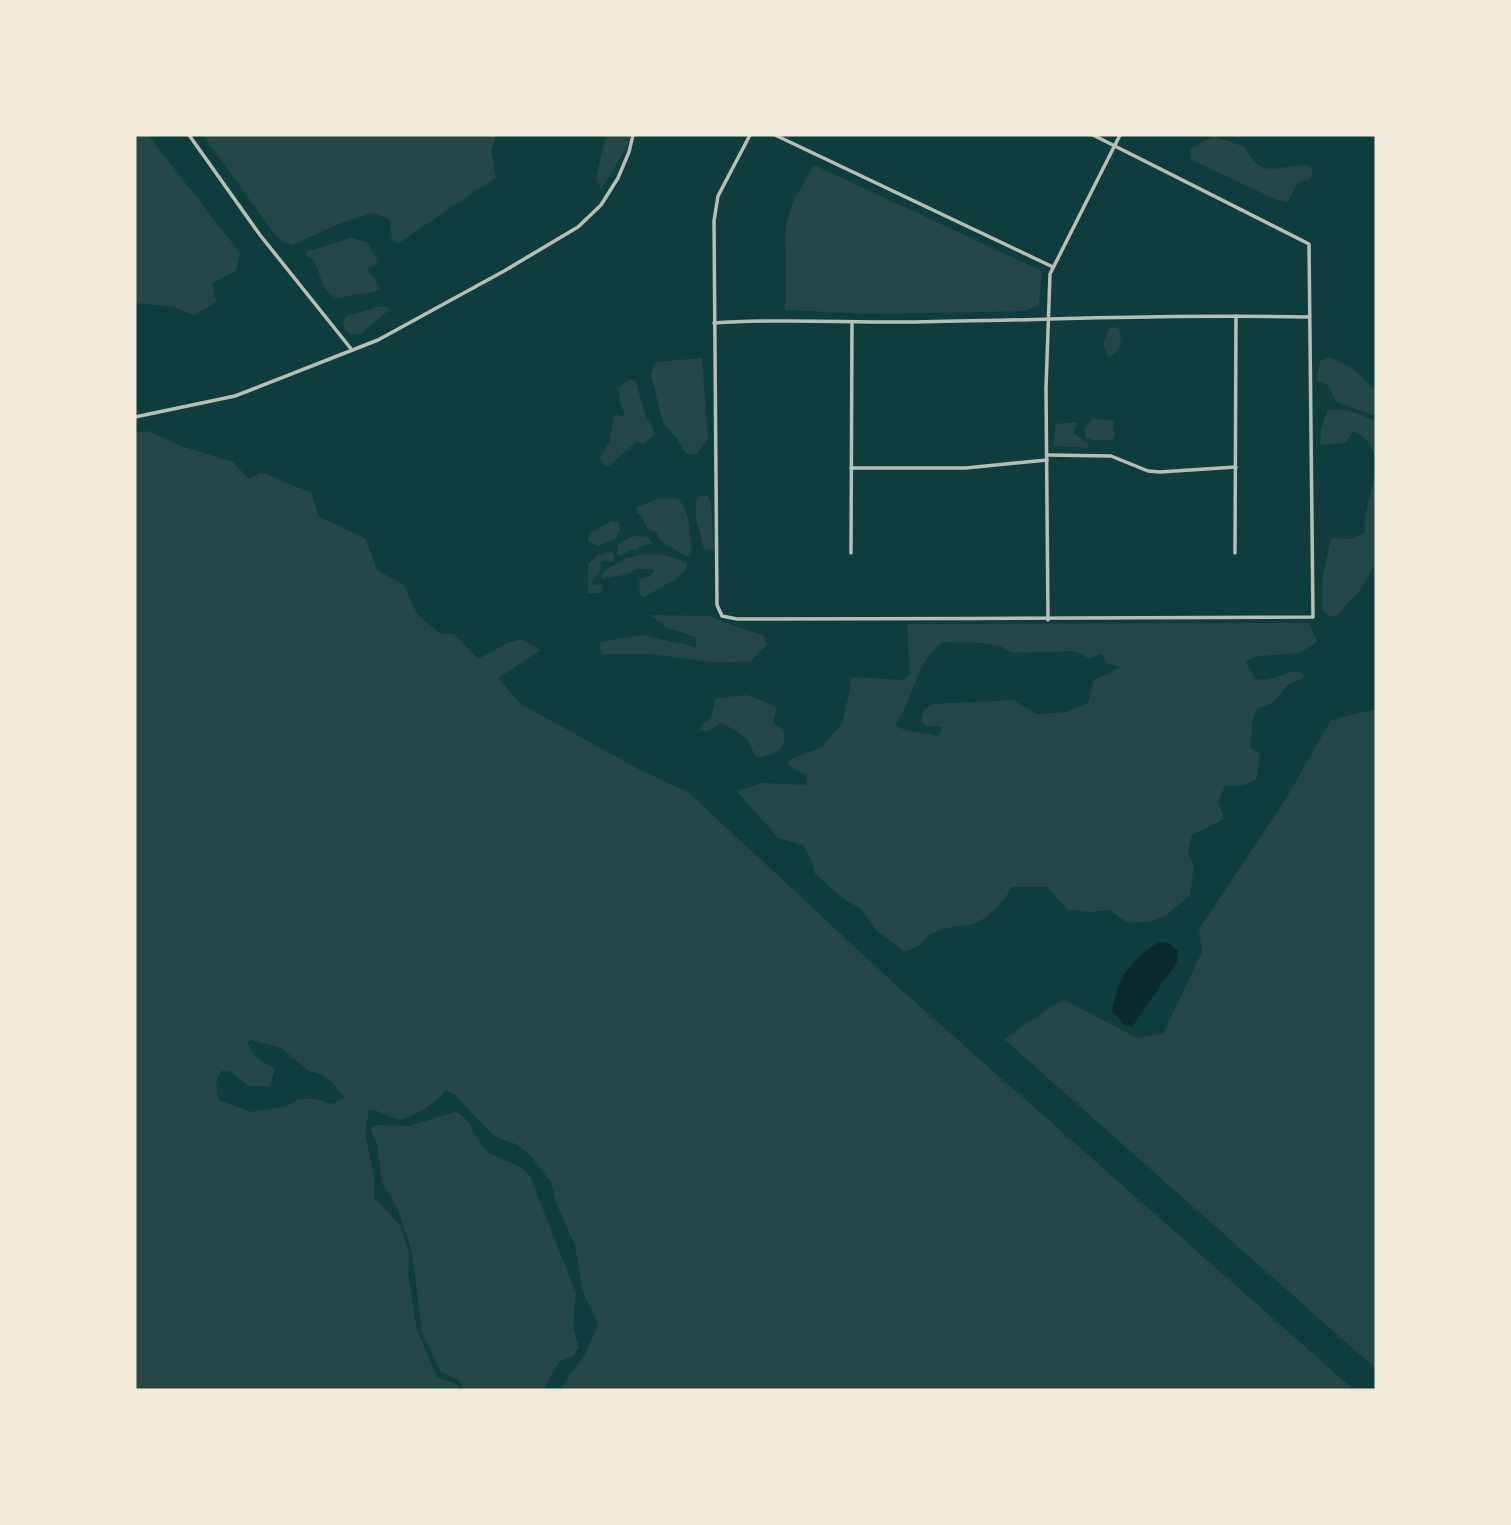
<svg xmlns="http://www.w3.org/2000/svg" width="1511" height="1525" viewBox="0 0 1511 1525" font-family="'Fira Sans',sans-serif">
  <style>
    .green { fill: #244646; fill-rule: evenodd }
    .water { fill: #0a2a2b }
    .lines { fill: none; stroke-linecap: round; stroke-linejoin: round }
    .minor { stroke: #b8beb3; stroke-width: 3.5 }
  </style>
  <rect width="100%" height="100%" fill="#0f3d3e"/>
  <g class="green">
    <path d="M 135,135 L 148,135 L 240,253 L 236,271 L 212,283 L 216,302 L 194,315 L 173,307 L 135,303 Z"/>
    <path d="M 203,135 L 496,135 L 491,152 L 496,177 L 399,243 L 392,240 L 390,219 L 372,213 L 344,222 L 292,245 L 280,240 L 268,225 Z"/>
    <path d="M 606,135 L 630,135 L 627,147 L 601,190 L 596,178 Z"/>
    <path d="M 1213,136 L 1245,147 C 1262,181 1277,165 1307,165 L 1312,168 L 1312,176 L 1308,180 L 1298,182 L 1288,202 L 1277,200 L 1190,159 L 1190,149 Z"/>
    <path d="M 814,165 L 1042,271 L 1039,305 L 1025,311 L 871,314 L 785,310 L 786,224 L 793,202 Z"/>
    <path d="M 350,238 L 367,242 L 378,262 L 367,269 L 381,289 L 374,292 L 336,298 L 330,294 L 324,287 L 314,260 L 305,254 L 308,251 Z"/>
    <path d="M 378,307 L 387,307 L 389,310 L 362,333 L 353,335 L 345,330 L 343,323 L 346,316 Z"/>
    <path d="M 1110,328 L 1118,327 C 1124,337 1120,355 1108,357 L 1103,343 Z"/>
    <path d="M 702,358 L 708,438 L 696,455 L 686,454 L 676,437 L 663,423 L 651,374 L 655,362 Z"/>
    <path d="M 1329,358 C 1347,361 1363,379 1376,390 L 1376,416 L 1336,402 L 1329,386 L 1316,380 L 1320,361 Z"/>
    <path d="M 630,379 L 635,380 L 647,420 L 653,427 L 654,435 L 643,444 L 636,442 L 609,466 L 604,466 L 600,458 L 610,441 L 614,415 L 623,416 L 625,413 L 620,403 L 619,387 Z"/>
    <path d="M 1328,409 L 1348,410 L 1376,421 L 1376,562 L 1361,589 L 1336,616 L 1329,616 L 1322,610 L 1323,574 L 1331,538 L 1350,539 L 1365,533 C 1362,494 1397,453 1353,431 L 1346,443 L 1320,445 L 1321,428 Z"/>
    <path d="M 1092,419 L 1113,420 L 1115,435 L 1112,440 L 1093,440 L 1085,437 L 1085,428 Z"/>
    <path d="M 1078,422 L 1073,433 L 1088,443 L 1088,448 L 1054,446 L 1055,424 Z"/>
    <path d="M 148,431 L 181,446 L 233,462 L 249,479 L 261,472 L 312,493 L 318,516 L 366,539 L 377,570 L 404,585 L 417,614 L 439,633 L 454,634 L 478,659 L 510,642 L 522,639 L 541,650 L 498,678 L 521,704 L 642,771 L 688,792 L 899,988 L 1354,1390 L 560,1390 L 587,1351 L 598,1325 L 583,1291 L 575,1246 L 557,1205 L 551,1182 L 529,1154 L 516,1144 L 495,1137 L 455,1095 L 446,1090 C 433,1105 418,1115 399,1120 L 377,1111 L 369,1110 L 365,1131 L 375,1183 L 374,1198 L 400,1225 L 409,1254 L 408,1272 L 417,1330 L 437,1377 L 459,1385 L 460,1390 L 135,1390 L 135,433 ZM 251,1040 L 281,1048 L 309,1071 L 321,1074 L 333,1083 L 345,1098 L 333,1104 L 315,1099 L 299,1099 L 285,1107 L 252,1112 L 218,1100 L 216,1083 L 221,1071 L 229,1071 L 249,1086 L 270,1086 L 275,1069 L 253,1055 L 247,1042 Z"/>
    <path d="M 700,496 L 708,496 L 711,505 L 714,549 L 704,550 L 696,517 L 696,500 Z"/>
    <path d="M 659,498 L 678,499 C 690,510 692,541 691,556 L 687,557 L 661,541 L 655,531 L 647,529 L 642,516 L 637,513 L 637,507 Z"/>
    <path d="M 612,521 L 619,523 L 620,529 L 617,537 L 599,546 L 588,542 L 589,533 Z"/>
    <path d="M 638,536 L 647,537 L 653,544 L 643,545 L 636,550 L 632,549 L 621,556 L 617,554 L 618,545 L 631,537 Z"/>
    <path d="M 611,552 L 614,555 L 613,562 L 605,560 L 600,562 L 601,571 L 591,581 L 592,585 L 602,584 L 603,587 L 600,593 L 588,593 L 588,564 L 597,556 Z"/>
    <path d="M 646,554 C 660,554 675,557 687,563 L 687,568 L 678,578 L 644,597 L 640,594 L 639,581 L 642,578 L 649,577 L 654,572 L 653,569 L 636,569 L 629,574 L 601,579 L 602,573 L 624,559 Z"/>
    <path d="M 649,615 L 711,616 L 723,622 L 763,635 L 767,645 L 750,661 L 719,663 L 650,654 L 602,654 L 599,642 L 643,635 L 696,647 L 696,637 L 668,628 Z"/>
    <path d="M 1309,623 L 1317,641 C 1292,664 1272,648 1246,661 L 1255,679 C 1274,682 1279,673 1298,671 L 1305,677 L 1288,685 L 1272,703 L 1256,709 L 1253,717 L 1250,748 L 1260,754 L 1257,778 L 1245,785 L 1225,786 L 1218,802 L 1224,819 L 1192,835 L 1188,853 L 1194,866 L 1190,895 L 1168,914 L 1153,921 L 1128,923 L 1109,910 L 1090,912 L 1068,910 L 1047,887 L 1012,887 C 1003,903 987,922 967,925 C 957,927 946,927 935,932 C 921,938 924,948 904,951 L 876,930 L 861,909 L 844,899 L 815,874 L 811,859 L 803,845 L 778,838 L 737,791 L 762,783 L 806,785 L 806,776 L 787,763 L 790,759 L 821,748 L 843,722 L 852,677 L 904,680 L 910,674 L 907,624 ZM 942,642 L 981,643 L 1000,646 L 1012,653 L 1076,651 L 1089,659 L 1102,654 L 1106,663 L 1121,667 L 1094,680 L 1088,703 L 1067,712 L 1037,714 L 1013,700 L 932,704 L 924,710 L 921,722 L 927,726 L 942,727 L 940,734 L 937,736 C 923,731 907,734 895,725 C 913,700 918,658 942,642 Z"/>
    <path d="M 746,695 L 771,704 L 777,709 L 773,721 L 775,725 L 783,729 C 789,751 773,756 756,757 L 747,739 L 722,722 L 708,731 L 700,731 L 701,725 L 711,719 L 716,698 Z"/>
    <path d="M 1376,709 L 1376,1369 L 1004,1039 L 1063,999 L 1137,1038 L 1163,1034 L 1202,952 L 1199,929 L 1287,797 L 1331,720 Z"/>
    <path d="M 455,1112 C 472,1118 474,1138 486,1150 C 499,1162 519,1161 530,1176 L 576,1293 L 573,1327 L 579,1348 L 573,1356 L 559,1362 L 543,1390 L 464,1390 L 458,1379 L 441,1372 L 422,1332 L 412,1252 L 397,1207 L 382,1182 L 377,1144 L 371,1131 L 372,1127 L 377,1125 L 409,1126 Z"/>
  </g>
  <path class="water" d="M 1159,942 L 1169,943 L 1178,951 L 1177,962 L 1132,1027 L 1124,1024 L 1112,1011 C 1118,977 1130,960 1159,942 Z"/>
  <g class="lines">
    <g class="minor">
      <path d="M 189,135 L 260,235 L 352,350"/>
      <path d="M 750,135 L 718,196 L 714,221 L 717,605 L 722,616 L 737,619 C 929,618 1121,619 1313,617 L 1309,244 L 1093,135"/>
      <path d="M 775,135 L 1053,267"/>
      <path d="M 714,323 C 780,318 848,323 915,322 C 1046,320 1177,314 1308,317"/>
      <path d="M 135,417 L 235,396 L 378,340 L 504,271 L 578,227 L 601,205 L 618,178 L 629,152 L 633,135"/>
      <path d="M 1047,455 L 1111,456 L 1148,471 L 1160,472 L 1236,467"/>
      <path d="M 851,468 L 966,468 L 1047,460"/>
      <path d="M 851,553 L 852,323"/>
      <path d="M 1235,553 L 1236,316"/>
      <path d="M 1048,620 L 1046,388 L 1050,274 L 1120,135"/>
    </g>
  </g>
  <rect width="1511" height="1525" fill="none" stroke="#f1e9da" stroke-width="273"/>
</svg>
